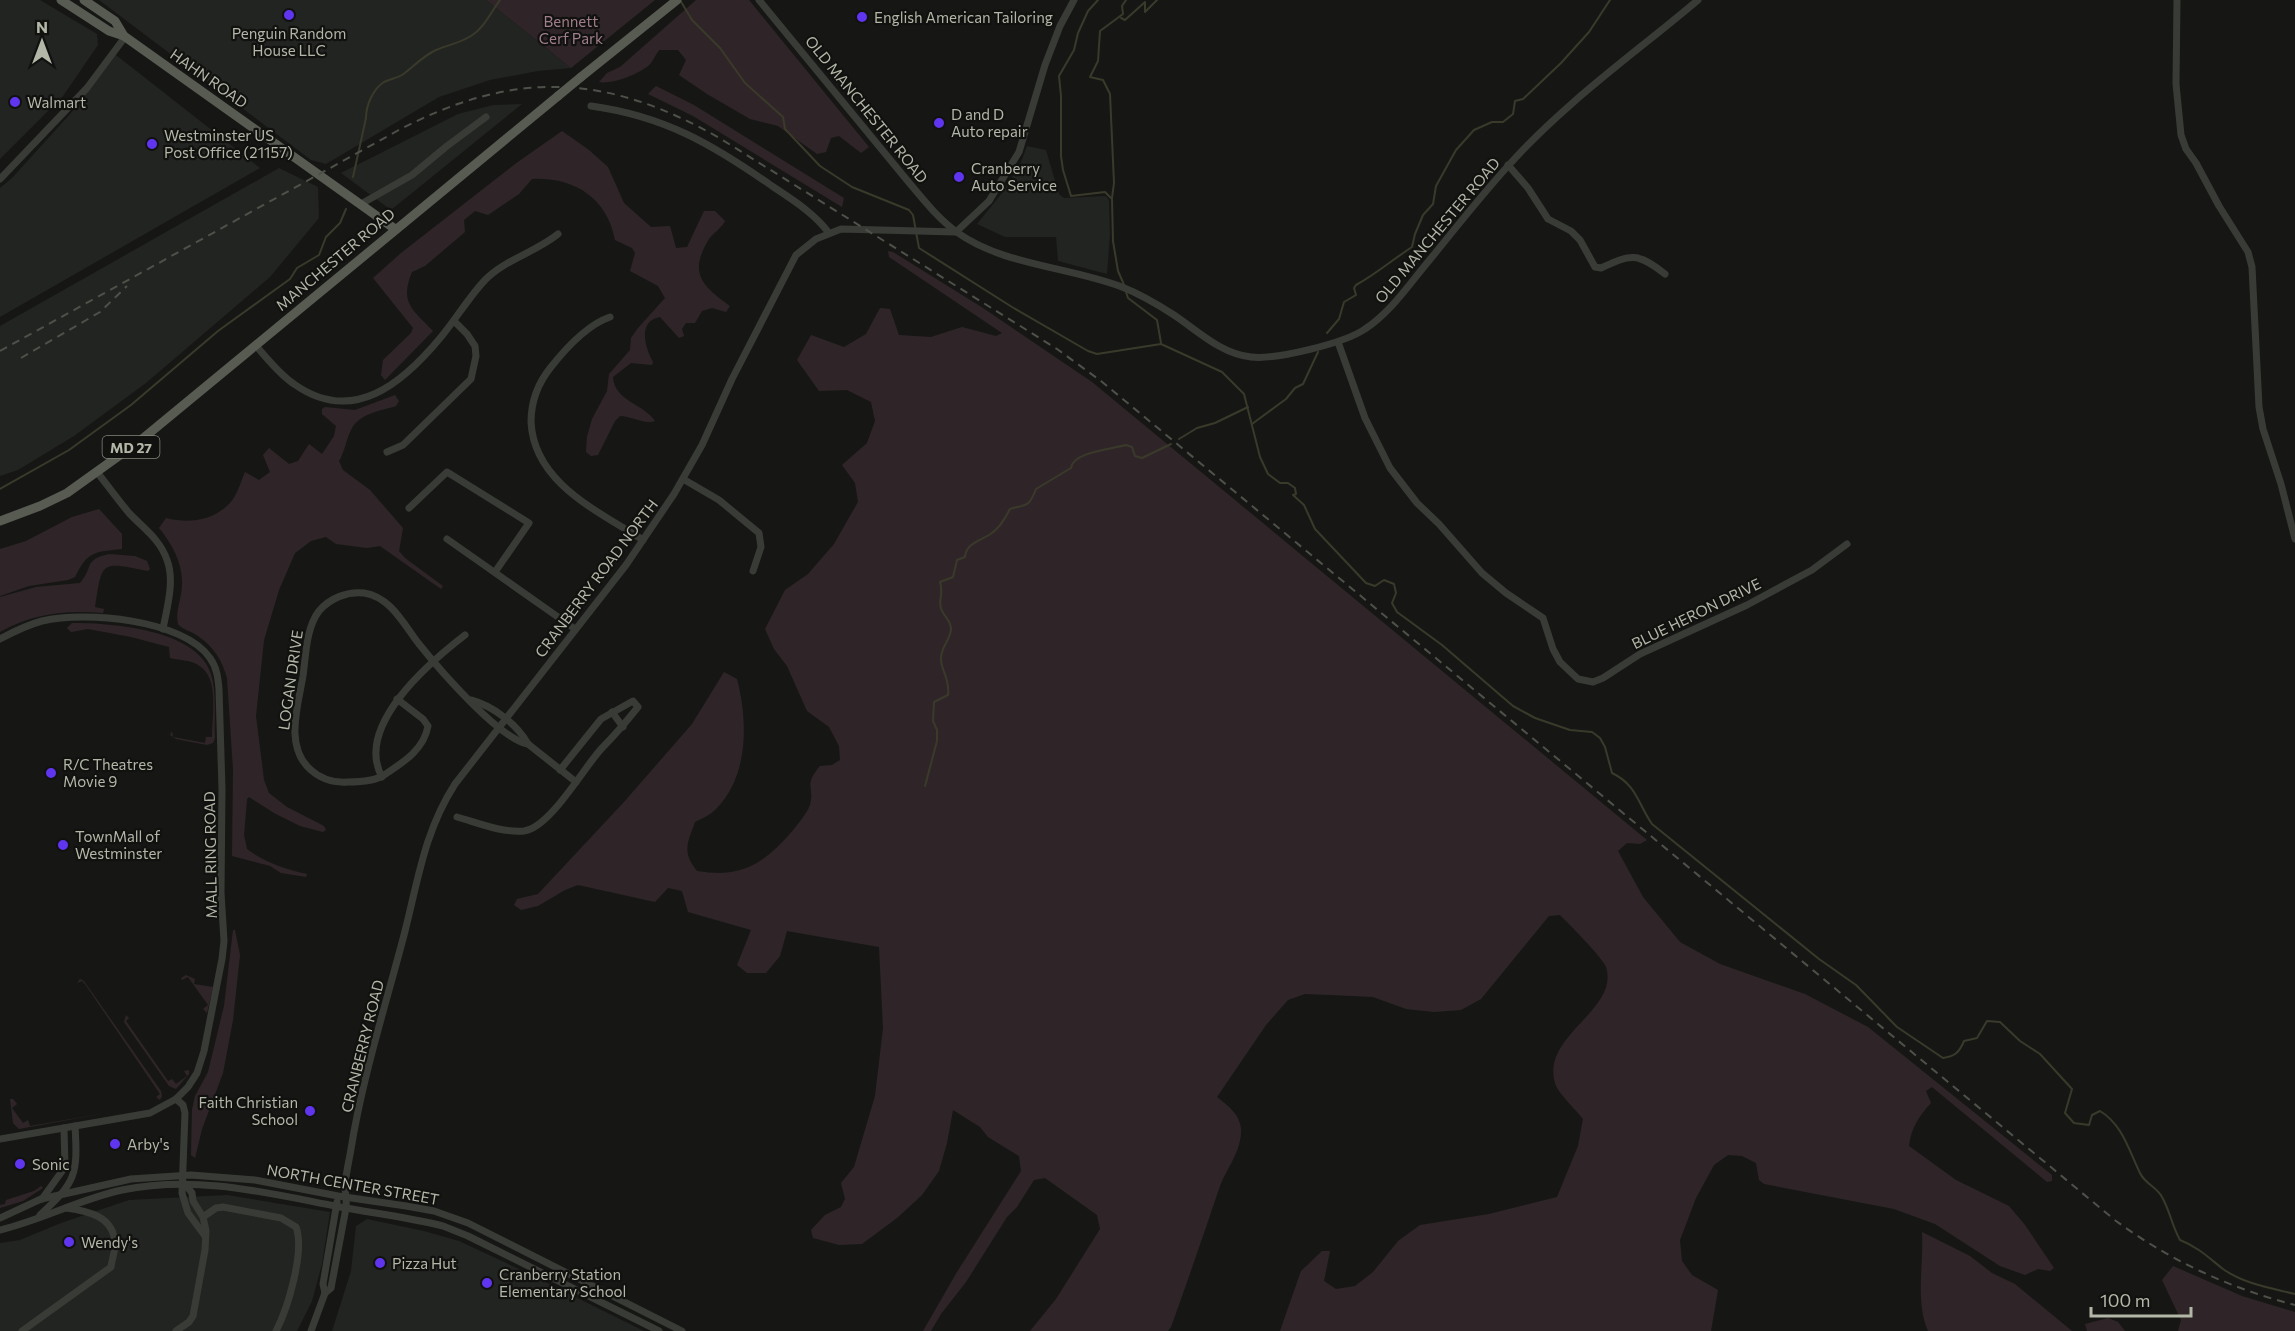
<svg xmlns="http://www.w3.org/2000/svg" width="2295" height="1331" viewBox="0 0 2295 1331" font-family="Commissioner,sans-serif">
  <style>
    .built { fill: #222421 }
    .green { fill: #2f2528 }
    .lines { fill: none; stroke-linecap: round; stroke-linejoin: round }
    .stream { stroke: #3a3a2b; stroke-width: 2 }
    .minor { stroke: #393c36; stroke-width: 7 }
    .major { stroke: #585b52; stroke-width: 9 }
    .rail { stroke: #4e5149; stroke-width: 2; stroke-dasharray: 8 6; stroke-linecap: butt }
    .major-bridge { stroke: #585b52; stroke-width: 9 }
    .poi-dot { fill: #6035ef; stroke: #111210; stroke-width: 2 }
    .labels { text-anchor: middle; dominant-baseline: central; stroke-width: 4.5; stroke-linejoin: round; paint-order: stroke }
    .shield { fill: #111210; stroke: #82867a; stroke-width: 1.5 }
    .shield-label { font-size: 14px; font-weight: bold; fill: #b3b7a7 }
    .poi-label { font-size: 15px; fill: #b3b7a7; stroke: #111210; text-anchor: start }
    .park-label { font-size: 15px; fill: #a17e8b; stroke: #111210 }
    .street-label { font-size: 15px; fill: #b3b7a7; stroke: #111210 }
  </style>
  <rect width="100%" height="100%" fill="#161715"/>
  <g class="built">
    <path d="M 0,0 L 40,0 L 97,34 L 98,45 L 63,96 L 0,159 Z"/>
    <path d="M 99,0 L 486,0 L 571,68 L 538,71 L 490,80 L 439,97 L 326,164 L 311,160 Z"/>
    <path d="M 116,55 L 260,168 L 0,317 L 0,188 L 12,178 L 71,113 Z"/>
    <path d="M 522,104 L 391,210 L 341,173 L 458,114 L 493,105 Z"/>
    <path d="M 1027,146 L 1046,150 L 1059,194 L 1064,198 L 1106,196 L 1109,200 L 1110,235 L 1107,274 L 1058,261 L 1056,237 L 1005,237 L 977,224 L 1002,193 L 1020,165 Z"/>
    <path d="M 279,168 L 318,187 L 319,218 L 270,277 L 146,383 L 74,436 L 18,470 L 0,476 L 0,326 Z"/>
    <path d="M 227,1195 L 330,1212 L 322,1264 L 312,1301 L 297,1331 L 0,1331 L 0,1243 L 20,1240 L 61,1223 L 129,1200 Z"/>
    <path d="M 367,1219 L 424,1231 L 459,1241 L 521,1270 L 644,1331 L 332,1331 L 351,1271 L 356,1226 Z"/>
  </g>
  <g class="green">
    <path d="M 486,0 L 655,0 L 571,68 Z"/>
    <path d="M 696,0 L 749,0 L 869,147 L 861,153 L 839,136 L 831,138 L 826,152 L 817,154 L 778,126 L 750,119 L 707,94 L 679,75 L 686,60 L 678,50 L 659,50 C 656,54 654,59 651,63 C 643,73 611,85 599,82 L 607,73 L 620,67 Z"/>
    <path d="M 656,86 L 694,105 L 844,198 L 842,207 L 693,116 L 648,94 Z"/>
    <path d="M 562,131 L 589,150 L 608,167 L 624,203 L 651,227 L 670,226 L 676,248 L 687,247 L 704,211 L 715,211 L 725,221 C 721,229 714,232 709,239 C 688,273 702,286 730,306 L 726,312 L 712,308 L 702,311 L 695,323 L 686,323 L 682,329 L 684,336 L 679,338 L 660,317 C 637,321 645,348 653,362 L 652,365 L 631,363 L 613,377 C 614,401 644,404 655,421 C 644,425 632,416 620,416 L 615,421 L 598,455 L 591,456 L 586,452 L 587,437 L 592,419 L 607,391 L 609,374 L 630,350 L 631,338 L 638,328 L 665,298 L 658,286 L 630,271 L 635,253 L 632,248 L 615,240 C 607,197 573,177 532,179 L 519,194 L 488,215 L 475,211 L 464,220 L 465,232 L 425,266 L 412,272 C 399,303 413,310 433,331 L 385,380 L 381,375 L 383,360 L 411,333 L 413,328 L 373,278 L 401,253 L 515,164 Z"/>
    <path d="M 888,251 L 893,252 L 983,308 L 1092,382 L 1647,840 L 1640,844 L 1627,843 L 1618,851 L 1643,897 L 1680,942 L 1720,964 L 1805,994 L 1868,1027 L 2052,1175 L 2052,1181 L 2047,1182 L 1932,1087 L 1926,1091 L 1931,1103 C 1919,1116 1911,1128 1909,1146 L 1956,1180 L 2009,1206 L 2025,1225 L 2054,1268 L 2050,1271 L 2038,1269 L 2025,1275 L 2000,1266 L 1935,1224 L 1894,1209 L 1764,1184 L 1759,1180 L 1756,1163 L 1742,1156 L 1728,1155 L 1714,1165 L 1696,1198 L 1680,1240 L 1682,1261 L 1692,1275 L 1718,1290 L 1711,1331 L 1280,1331 L 1301,1271 L 1322,1251 L 1330,1251 L 1324,1281 L 1336,1289 L 1355,1286 L 1373,1272 L 1398,1241 L 1420,1225 L 1489,1214 L 1557,1197 L 1578,1146 L 1583,1119 C 1576,1110 1557,1092 1555,1083 C 1541,1035 1620,1010 1606,967 C 1602,957 1569,924 1560,915 L 1549,916 L 1481,999 L 1461,1010 L 1434,1012 L 1406,1009 L 1373,997 L 1331,995 L 1305,994 L 1288,1000 L 1266,1025 L 1217,1097 C 1227,1105 1240,1114 1241,1129 C 1242,1150 1227,1168 1220,1186 C 1204,1233 1188,1280 1171,1327 L 1168,1331 L 1030,1331 L 1056,1299 L 1100,1229 L 1097,1215 L 1045,1178 L 1034,1180 L 1017,1207 L 1007,1217 L 966,1282 L 941,1314 L 931,1331 L 923,1331 L 957,1272 L 1021,1171 L 1019,1156 L 988,1137 L 980,1127 L 953,1110 L 947,1143 L 939,1171 L 922,1195 L 897,1218 L 862,1244 L 839,1245 L 813,1238 L 811,1230 L 825,1215 L 841,1207 L 845,1199 L 841,1183 L 854,1167 L 875,1096 L 883,1028 L 879,947 L 787,931 L 780,956 L 766,973 L 747,973 L 737,965 L 751,930 L 688,912 L 682,891 L 668,888 L 655,902 L 578,885 L 565,890 L 538,906 L 521,910 L 514,905 L 517,899 L 538,894 L 624,802 L 692,724 L 724,672 L 737,679 C 748,721 749,777 715,810 C 710,815 701,819 695,822 C 687,844 682,852 697,871 C 738,878 761,866 788,836 C 795,828 806,815 810,805 C 815,786 803,786 820,766 L 832,765 L 840,760 L 839,746 L 829,727 L 807,711 L 787,666 L 774,649 L 765,629 L 785,590 L 808,574 L 834,544 L 858,502 L 855,483 L 842,465 L 867,443 L 875,421 L 871,402 L 847,390 L 819,391 L 797,360 L 811,335 L 844,347 L 866,334 L 880,308 L 890,309 L 899,335 L 931,337 L 962,327 L 996,336 L 1002,333 L 889,257 Z"/>
    <path d="M 395,395 L 399,401 L 396,406 C 381,411 359,413 351,430 C 346,440 345,451 339,461 L 343,470 L 370,490 L 403,528 L 399,551 L 405,558 L 443,586 L 441,589 L 380,546 L 367,548 L 336,544 L 326,537 L 311,541 L 295,553 L 279,590 L 264,640 L 256,716 L 264,780 L 269,793 L 287,807 L 324,826 L 326,830 L 323,832 L 300,826 L 274,813 L 249,797 L 247,799 L 244,835 L 247,849 C 264,862 285,869 307,874 L 306,877 L 281,873 L 270,866 L 232,856 L 233,769 L 227,678 C 222,660 214,647 198,636 C 191,631 183,630 178,624 C 175,611 182,598 182,585 C 183,563 172,544 159,528 L 166,518 C 189,524 213,521 230,503 C 237,496 241,481 245,472 L 259,480 L 270,472 L 263,455 L 269,448 L 289,464 L 298,461 L 309,444 L 322,454 L 334,436 L 336,426 L 322,414 L 322,409 L 325,407 L 355,410 Z"/>
    <path d="M 99,509 L 122,534 L 122,549 C 94,552 88,551 75,577 L 68,580 L 29,586 L 0,596 L 0,549 L 26,541 L 72,517 Z"/>
    <path d="M 109,554 L 135,556 L 147,561 L 150,569 L 148,571 C 100,561 102,561 95,607 L 104,609 L 103,613 C 65,610 34,613 0,632 L 0,597 L 36,587 L 80,583 C 94,567 83,560 109,554 Z"/>
    <path d="M 72,623 C 111,623 197,629 211,674 C 217,693 214,718 215,738 L 213,743 L 207,745 L 176,739 L 170,735 L 172,731 L 173,737 L 205,743 L 206,737 L 212,737 C 212,716 220,677 198,665 C 190,660 179,660 170,658 L 169,647 L 131,637 L 88,629 L 71,632 L 67,628 Z"/>
    <path d="M 233,930 L 235,930 L 240,955 L 233,1020 L 223,1073 L 202,1129 L 195,1158 L 191,1155 L 192,1110 L 195,1096 L 208,1072 L 224,1006 Z"/>
    <path d="M 186,975 L 195,979 L 194,984 L 213,987 L 207,1013 L 203,1009 L 208,1005 L 188,977 L 182,980 L 181,978 Z"/>
    <path d="M 80,979 L 84,981 L 161,1091 L 162,1096 L 160,1100 L 156,1097 L 160,1094 L 85,984 L 82,981 L 77,983 Z"/>
    <path d="M 126,1015 L 129,1018 L 126,1021 L 168,1081 L 172,1079 L 176,1084 L 187,1076 L 184,1071 L 189,1070 L 189,1074 L 176,1089 L 169,1086 L 124,1022 Z"/>
    <path d="M 10,1099 L 13,1099 L 17,1104 L 12,1108 L 23,1123 L 28,1120 L 30,1126 L 106,1113 L 19,1129 L 13,1123 Z"/>
    <path d="M 41,1186 L 43,1188 L 23,1201 L 0,1208 L 0,1205 L 5,1204 L 6,1200 L 34,1191 Z"/>
    <path d="M 1922,1232 L 1970,1256 L 1992,1273 L 2015,1284 L 2072,1331 L 1928,1331 C 1915,1301 1924,1264 1922,1232 Z"/>
    <path d="M 2173,1266 L 2242,1296 L 2295,1312 L 2295,1331 L 2178,1331 L 2181,1320 L 2162,1280 Z"/>
    <path d="M 2108,1318 L 2118,1322 L 2125,1331 L 2087,1331 L 2085,1324 Z"/>
  </g>
  <g class="lines">
    <g class="stream">
      <path d="M 680,0 L 692,20 L 720,48 L 745,83 L 783,117 L 785,129 L 820,166 L 852,187 L 909,210 L 913,215 L 919,248 L 1012,307 L 1088,351 L 1097,354 L 1161,344 L 1222,372 L 1244,394 L 1260,457 L 1268,474 L 1280,483 L 1288,483 L 1295,488 L 1296,494 L 1293,495 L 1304,505 L 1315,529 L 1366,583 L 1375,586 L 1384,580 L 1394,584 L 1396,593 L 1392,603 L 1397,612 L 1442,645 L 1513,706 L 1535,718 L 1570,730 L 1592,732 L 1600,738 L 1605,747 L 1612,773 C 1637,785 1638,804 1652,824 L 1819,959 L 1856,985 L 1897,1027 L 1943,1058 C 1955,1056 1959,1053 1964,1041 L 1977,1038 L 1987,1021 L 2000,1022 L 2020,1041 L 2040,1054 L 2072,1089 L 2065,1113 L 2074,1123 L 2089,1125 L 2092,1115 L 2100,1111 C 2123,1125 2129,1151 2140,1173 C 2145,1184 2157,1187 2162,1197 C 2170,1211 2172,1226 2180,1240 C 2198,1247 2209,1258 2223,1269 C 2244,1284 2271,1288 2295,1294"/>
      <path d="M 1098,0 L 1088,11 L 1078,33 L 1074,50 L 1059,76 L 1061,96 L 1061,156 L 1063,170 L 1071,196 L 1105,192 L 1112,199 L 1113,241 L 1118,271 L 1125,287"/>
      <path d="M 1121,18 L 1125,20 L 1145,2 L 1145,12 L 1157,0"/>
      <path d="M 353,177 L 366,118 C 366,105 373,89 384,82 C 390,79 397,78 402,75 C 413,67 423,56 436,50 C 448,45 460,43 471,36 C 484,28 491,12 500,0"/>
      <path d="M 1112,198 L 1114,183 L 1110,94 L 1103,80 L 1090,77 L 1098,61 L 1100,31 L 1123,14 L 1122,6 L 1126,0"/>
      <path d="M 1126,292 L 1128,298 L 1157,320 L 1161,343"/>
      <path d="M 1327,333 L 1339,319 L 1344,302 L 1356,295 L 1354,288 L 1356,285 C 1376,274 1392,260 1412,247 L 1415,234 L 1423,215 L 1433,204 L 1436,186 L 1456,150 L 1474,130 L 1492,122 L 1503,122 L 1513,114 L 1515,101 L 1523,99 L 1561,63 L 1589,32 L 1610,0"/>
      <path d="M 1252,424 L 1286,399 L 1295,388 L 1303,384 L 1318,352"/>
      <path d="M 1179,439 L 1197,428 L 1215,423 L 1248,407"/>
      <path d="M 0,489 L 69,450 L 131,405 L 218,331 L 290,279 L 297,268 L 319,255 L 326,237 L 340,223 L 346,209"/>
      <path d="M 925,786 L 937,741 L 937,730 L 933,721 L 934,702 L 948,695 C 950,678 941,671 941,659 C 940,648 951,639 951,629 C 951,620 943,616 941,608 C 938,600 944,595 940,582 L 953,577 L 957,560 L 965,557 C 966,544 979,541 989,535 C 998,530 1005,519 1010,509 C 1028,504 1029,507 1036,489 L 1071,468 C 1073,452 1112,449 1126,445 L 1132,447 L 1135,456 L 1142,458 L 1171,444"/>
    </g>
    <g class="minor">
      <path d="M 759,0 L 906,179 C 922,198 938,219 958,233 C 1003,265 1070,267 1122,287 C 1140,294 1157,304 1174,315 C 1198,331 1221,354 1251,357 C 1276,360 1345,343 1365,329 C 1389,313 1405,290 1423,268 C 1451,234 1478,199 1508,166 C 1564,103 1634,54 1698,0"/>
      <path d="M 2177,0 L 2176,84 L 2181,135 L 2186,149 L 2196,163 L 2219,206 L 2248,252 L 2252,267 L 2259,407 L 2263,429 L 2281,484 L 2295,539"/>
      <path d="M 591,106 C 664,116 712,144 772,186 C 793,200 814,213 829,233"/>
      <path d="M 1508,165 L 1528,188 L 1548,219 L 1571,231 L 1580,240 L 1595,267 L 1601,268 C 1631,254 1637,252 1665,274"/>
      <path d="M 0,179 L 87,88 L 125,37"/>
      <path d="M 361,204 L 412,175 L 447,146 L 486,117"/>
      <path d="M 610,317 C 587,325 566,348 551,367 C 538,383 531,401 531,422 C 534,483 598,511 643,540"/>
      <path d="M 1338,342 L 1365,418 L 1390,468 L 1417,503 L 1439,524 L 1482,573 L 1506,593 L 1543,618 L 1553,649 L 1560,662 L 1578,679 L 1593,682 L 1603,678 L 1640,654 L 1747,605 L 1812,570 L 1847,544"/>
      <path d="M 255,345 C 268,359 279,374 294,384 C 353,426 403,383 441,337 C 456,319 469,297 485,280 C 506,259 536,252 558,234"/>
      <path d="M 387,452 L 403,445 L 471,379 L 476,356 L 475,346 L 467,334 L 454,321"/>
      <path d="M 97,472 C 108,486 118,500 129,513 C 143,528 160,539 167,560 C 175,581 167,607 163,629"/>
      <path d="M 683,479 L 719,500 L 759,533 L 761,547 L 753,571"/>
      <path d="M 409,508 L 447,472 L 529,523 L 495,572"/>
      <path d="M 447,539 L 575,629"/>
      <path d="M 0,639 C 13,632 27,625 42,621 C 85,611 183,619 210,658 C 217,668 218,678 219,689 L 222,789 L 221,893 L 224,941 L 222,959 L 204,1051 L 197,1073 L 188,1087 L 176,1099 L 150,1113 L 0,1139"/>
      <path d="M 397,699 L 423,719 L 428,726 C 424,750 402,763 384,775 C 375,781 359,782 348,782 C 334,783 322,780 311,770 C 284,747 298,706 303,676 C 306,655 306,628 319,611 C 330,598 348,591 364,593 C 391,597 404,625 419,644 C 439,669 499,739 528,744"/>
      <path d="M 471,700 C 493,706 517,724 528,744 L 576,782"/>
      <path d="M 612,712 L 623,727"/>
      <path d="M 382,777 C 354,726 430,662 465,635"/>
      <path d="M 457,817 C 478,823 502,833 524,831 C 550,828 584,767 602,748 C 615,735 626,722 638,707 L 633,701 L 601,719 L 560,770"/>
      <path d="M 176,1099 L 183,1105 L 185,1113 L 182,1193 L 188,1213 L 205,1236"/>
      <path d="M 42,1199 L 65,1167 L 64,1128"/>
      <path d="M 40,1215 C 76,1182 78,1175 75,1126"/>
      <path d="M 203,1217 L 216,1208 L 223,1207 L 281,1218 L 296,1227 C 305,1251 288,1308 276,1331"/>
      <path d="M 0,1218 L 41,1199 L 64,1194 L 131,1179 L 191,1175 L 255,1180 L 338,1196 L 406,1206 L 434,1211 L 468,1223 L 682,1331"/>
      <path d="M 0,1230 C 42,1220 80,1199 122,1190 C 195,1175 263,1192 335,1206 C 371,1213 407,1217 443,1226 L 468,1236 L 659,1331"/>
      <path d="M 325,1293 L 331,1288 L 346,1208 C 347,1200 345,1193 345,1185 C 346,1173 349,1161 351,1149 C 362,1079 386,1004 404,935 C 418,881 424,832 455,784 L 626,565 L 674,494 L 702,445 L 732,379 L 796,255 L 816,239 L 841,229 L 956,232 L 989,201 L 1019,152 L 1045,65 L 1060,26 L 1074,0"/>
      <path d="M 22,1331 L 111,1267 C 112,1259 115,1252 115,1244 C 114,1216 88,1211 66,1208"/>
      <path d="M 176,1331 L 189,1322 L 193,1316 L 205,1250 L 206,1231 L 203,1217 L 193,1201 L 192,1193 L 184,1183"/>
      <path d="M 311,1331 L 325,1293 L 323,1284 L 337,1202"/>
    </g>
    <g class="major">
      <path d="M 61,0 L 109,31 L 124,36 L 395,229"/>
      <path d="M 84,0 L 115,21 L 124,36"/>
      <path d="M 581,77 L 677,0"/>
      <path d="M 0,521 L 40,506 L 67,493 L 141,440 L 558,96"/>
    </g>
    <g class="rail">
      <path d="M 0,351 L 397,131 C 514,69 607,73 721,139 L 1057,349 L 1101,381 L 2116,1221 C 2171,1261 2229,1288 2295,1305"/>
      <path d="M 21,358 L 100,312 L 127,286"/>
    </g>
    <path class="major-bridge" d="M 558,96 L 581,77"/>
  </g>
  <g class="poi-dot">
    <circle cx="289" cy="15" r="6"/>
    <circle cx="862" cy="17" r="6"/>
    <circle cx="15" cy="102" r="6"/>
    <circle cx="939" cy="123" r="6"/>
    <circle cx="152" cy="144" r="6"/>
    <circle cx="959" cy="177" r="6"/>
    <circle cx="51" cy="773" r="6"/>
    <circle cx="63" cy="845" r="6"/>
    <circle cx="310" cy="1111" r="6"/>
    <circle cx="115" cy="1144" r="6"/>
    <circle cx="20" cy="1164" r="6"/>
    <circle cx="69" cy="1242" r="6"/>
    <circle cx="380" cy="1263" r="6"/>
    <circle cx="487" cy="1283" r="6"/>
  </g>
  <g class="labels">
    <rect class="shield" x="102.5" y="436" width="57" height="22" rx="4.5"/>
    <g class="shield-label">
      <text x="131" y="447">MD 27</text>
    </g>
    <g class="poi-label">
      <text x="874" y="17">English American Tailoring</text>
      <text x="289" y="33" text-anchor="middle">Penguin Random<tspan x="289" dy="17">House LLC</tspan></text>
      <text x="27" y="102">Walmart</text>
      <text x="951" y="114">D and D<tspan x="951" dy="17">Auto repair</tspan></text>
      <text x="164" y="135">Westminster US<tspan x="164" dy="17">Post Office (21157)</tspan></text>
      <text x="971" y="168">Cranberry<tspan x="971" dy="17">Auto Service</tspan></text>
      <text x="63" y="764">R/C Theatres<tspan x="63" dy="17">Movie 9</tspan></text>
      <text x="75" y="836">TownMall of<tspan x="75" dy="17">Westminster</tspan></text>
      <text x="298" y="1102" text-anchor="end">Faith Christian<tspan x="298" dy="17">School</tspan></text>
      <text x="127" y="1144">Arby's</text>
      <text x="32" y="1164">Sonic</text>
      <text x="81" y="1242">Wendy's</text>
      <text x="392" y="1263">Pizza Hut</text>
      <text x="499" y="1274">Cranberry Station<tspan x="499" dy="17">Elementary School</tspan></text>
    </g>
    <g class="park-label">
      <text x="571" y="21">Bennett<tspan x="571" dy="17">Cerf Park</tspan></text>
    </g>
    <g class="street-label">
      <text transform="translate(209 78) rotate(35)">HAHN ROAD</text>
      <text transform="translate(867 109) rotate(51)">OLD MANCHESTER ROAD</text>
      <text transform="translate(1437 230) rotate(-50)">OLD MANCHESTER ROAD</text>
      <text transform="translate(335 259) rotate(-40)">MANCHESTER ROAD</text>
      <text transform="translate(596 578) rotate(-53)">CRANBERRY ROAD NORTH</text>
      <text transform="translate(1696 613) rotate(-26)">BLUE HERON DRIVE</text>
      <text transform="translate(290 680) rotate(-82)">LOGAN DRIVE</text>
      <text transform="translate(210 855) rotate(-91)">MALL RING ROAD</text>
      <text transform="translate(362 1046) rotate(-76)">CRANBERRY ROAD</text>
      <text transform="translate(353 1184) rotate(10)">NORTH CENTER STREET</text>
    </g>
  </g>
  <g transform="translate(42 42)" stroke="#111210" stroke-width="4.5" paint-order="stroke">
  <path d="M0-4.5L10 22L0 15L-10 22Z" fill="#b3b7a7"/>
  <text y="-9" font-size="16" font-weight="bold" text-anchor="middle" fill="#b3b7a7">N</text>
  </g>
  <path d="M2091 1307v9h100v-9" fill="none" stroke="#b3b7a7" stroke-width="3"/>
  <text x="2100" y="1307" font-size="18" fill="#b3b7a7" stroke="#111210" stroke-width="4.5" paint-order="stroke">100 m</text>
</svg>
